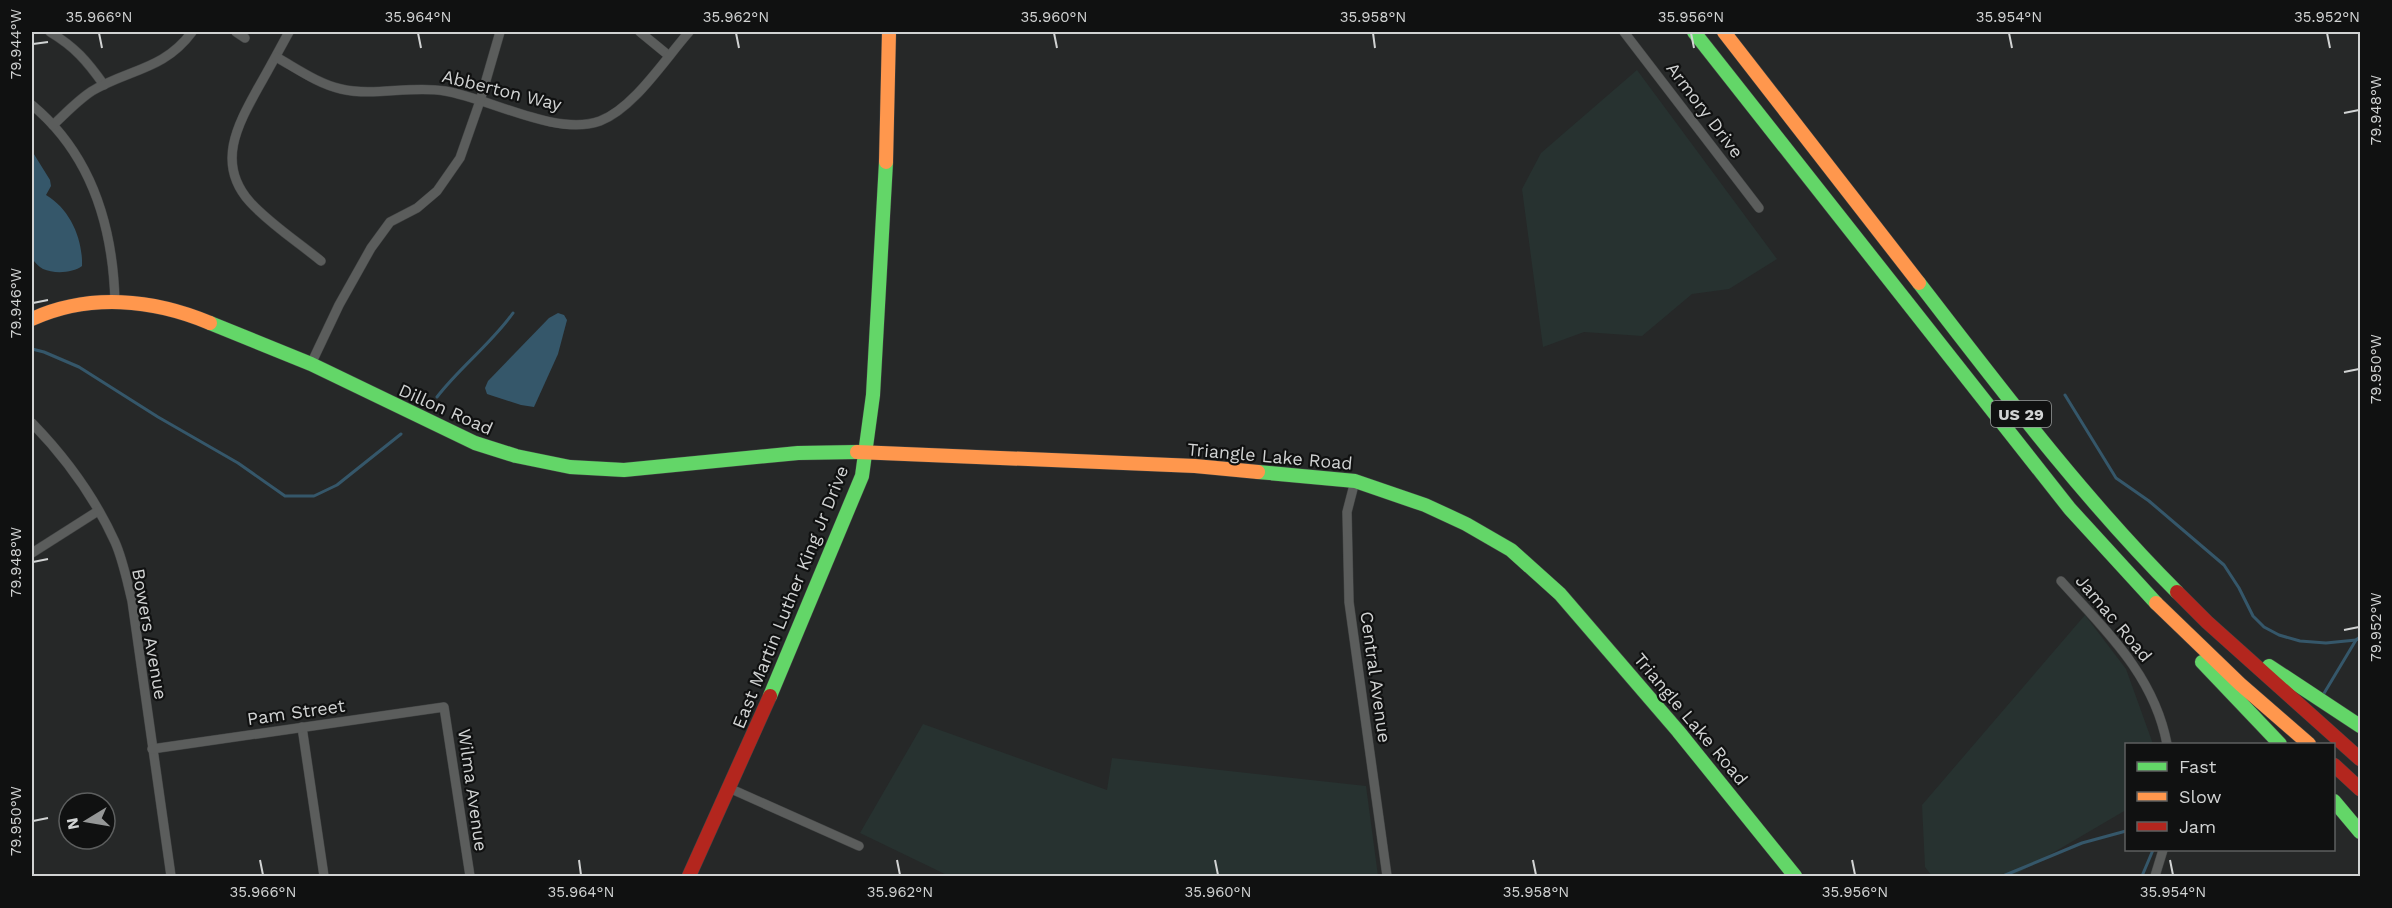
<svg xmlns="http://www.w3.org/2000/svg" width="2392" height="908" viewBox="0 0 2392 908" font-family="'Work Sans',sans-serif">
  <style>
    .built { fill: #273230 }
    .water { fill: #35576a }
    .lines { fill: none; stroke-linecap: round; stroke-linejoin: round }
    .stream { stroke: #35576a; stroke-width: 3 }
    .street-casing { stroke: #414343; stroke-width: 10 }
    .fast-casing { stroke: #414343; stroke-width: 15 }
    .slow-casing { stroke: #414343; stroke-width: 15 }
    .jam-casing { stroke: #414343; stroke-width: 15 }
    .street { stroke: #5b5d5c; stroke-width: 9 }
    .fast { stroke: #63d668; stroke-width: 14 }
    .slow { stroke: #ff974d; stroke-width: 14 }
    .jam { stroke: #b3261e; stroke-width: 14 }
    .ticks { fill: none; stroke: #d1d3d3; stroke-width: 2 }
    .labels { text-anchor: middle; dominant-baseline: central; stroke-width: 4.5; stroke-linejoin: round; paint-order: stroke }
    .shield { fill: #101111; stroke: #979999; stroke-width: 1.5 }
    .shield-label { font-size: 16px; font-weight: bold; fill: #d1d3d3 }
    .street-label { font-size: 18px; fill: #d1d3d3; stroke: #101111 }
    .neatline { fill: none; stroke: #d1d3d3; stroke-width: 2 }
    .ticks-label { font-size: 15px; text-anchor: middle; fill: #d1d3d3 }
  </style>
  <rect width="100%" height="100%" fill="#262828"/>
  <g class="built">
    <path d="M 1637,70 L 1777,259 L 1729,289 L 1692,294 L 1642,336 L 1584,332 L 1543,347 L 1522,189 L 1541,153 Z"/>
    <path d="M 2085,615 L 2126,669 L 2153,744 L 2126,744 L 2126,810 L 2013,876 L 1932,876 L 1925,867 L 1922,805 Z"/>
    <path d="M 923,724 L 1107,790 L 1112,758 L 1366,786 L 1378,876 L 949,876 L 860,833 Z"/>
  </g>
  <g class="water">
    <path d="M 32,151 L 50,180 L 51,186 L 46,195 C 70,209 83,239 82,266 C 73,273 54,274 43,269 C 39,267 35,262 32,259 Z"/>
    <path d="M 558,313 L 564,315 L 567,320 L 558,354 L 534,407 L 521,405 L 487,394 L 485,388 L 488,381 L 549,318 Z"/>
  </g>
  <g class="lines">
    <g class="stream">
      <path d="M 32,349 L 44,352 L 79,367 L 158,417 L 238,463 L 285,496 L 314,496 L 337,485 L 401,434"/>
      <path d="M 2065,395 L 2116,478 L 2149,501 L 2224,565 L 2239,588 L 2253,616 L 2264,627 L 2279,635 L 2300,641 L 2326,643 L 2356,640"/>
      <path d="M 437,397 C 460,367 491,344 513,313"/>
      <path d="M 2323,695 L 2356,640 L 2360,637"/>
      <path d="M 2003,876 L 2082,843 L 2126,831"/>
      <path d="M 2142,876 L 2153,850"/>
    </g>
    <g class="street-casing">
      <g id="street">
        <path d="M 50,32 C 75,47 87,61 104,85"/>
        <path d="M 236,32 L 245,38"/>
        <path d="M 289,32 C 279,50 269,69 258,88 C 237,126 216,164 250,202 C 270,224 298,242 321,261"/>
        <path d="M 640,32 L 668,55"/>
        <path d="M 1624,32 L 1759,208"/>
        <path d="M 276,57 C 296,68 318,84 341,89 C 375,97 410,85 445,91 C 489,98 556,137 600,121 C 634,108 665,59 689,32"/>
        <path d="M 32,105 C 92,155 113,227 115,302"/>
        <path d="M 53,125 C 65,114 78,100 92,91 C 129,69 164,70 192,32"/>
        <path d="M 311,364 L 339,305 L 371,248 L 390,222 L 417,208 L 437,191 L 460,158 L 480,101 L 500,32"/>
        <path d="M 32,423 C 65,457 95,498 115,542 C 123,560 127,581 132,601 L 171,876"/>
        <path d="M 1355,481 L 1347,512 L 1349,602 L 1387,876"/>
        <path d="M 32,553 L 98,511"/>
        <path d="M 2061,581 C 2106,631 2154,675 2167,744"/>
        <path d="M 302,727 L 324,876"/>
        <path d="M 152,749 L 444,707 L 470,876"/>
        <path d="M 729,788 L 859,846"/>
        <path d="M 2155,876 L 2163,850"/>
      </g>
    </g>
    <g class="fast-casing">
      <g id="fast">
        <path d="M 1694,32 L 2070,509 L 2156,603"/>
        <path d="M 1919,283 C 2001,389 2082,497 2177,592"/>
        <path d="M 210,323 L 311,364 L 475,443 L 516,456 L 570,467 L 624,470 L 798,453 L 857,452"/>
        <path d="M 1258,472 L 1355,481 L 1425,505 L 1466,524 L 1511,550 L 1560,594 L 1678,731 L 1795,876"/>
        <path d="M 2202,662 L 2280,744"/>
        <path d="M 2269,666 L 2360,726"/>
        <path d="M 770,696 L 862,476 L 873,395 L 886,162"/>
        <path d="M 2334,801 L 2360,832"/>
      </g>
    </g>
    <g class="slow-casing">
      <g id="slow">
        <path d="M 1724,32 L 1919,283"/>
        <path d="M 886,162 L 889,32"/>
        <path d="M 32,319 C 89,293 153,299 210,323"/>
        <path d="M 857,452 L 1195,466 L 1258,472"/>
        <path d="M 2156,603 L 2240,684 L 2309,744"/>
      </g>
    </g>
    <g class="jam-casing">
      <g id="jam">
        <path d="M 2177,592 L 2207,622 L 2360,759"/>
        <path d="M 2334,765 L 2360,789"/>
        <path d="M 689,876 L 770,696"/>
      </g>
    </g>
    <use href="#street" class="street"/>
    <use href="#fast" class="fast"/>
    <use href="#slow" class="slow"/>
    <use href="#jam" class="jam"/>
  </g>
  <path class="ticks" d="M 99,33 L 102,48M 418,33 L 421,48M 736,33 L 739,48M 1054,33 L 1057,48M 1373,33 L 1375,48M 1691,33 L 1694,48M 2009,33 L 2012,48M 2327,33 L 2330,48M 33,44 L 48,42M 2344,113 L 2359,110M 33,303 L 48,300M 2344,372 L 2359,369M 33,562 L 48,559M 2344,630 L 2359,627M 33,821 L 48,818M 260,860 L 263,875M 579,860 L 581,875M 897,860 L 900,875M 1215,860 L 1218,875M 1533,860 L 1536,875M 1852,860 L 1855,875M 2170,860 L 2173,875"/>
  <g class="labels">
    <rect class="shield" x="1991" y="401" width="60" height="26" rx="4.5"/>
    <g class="shield-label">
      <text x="2021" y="414">US 29</text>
    </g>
    <g class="street-label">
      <text transform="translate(502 90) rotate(14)">Abberton Way</text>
      <text transform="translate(1705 110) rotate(53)">Armory Drive</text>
      <text transform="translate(446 409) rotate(24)">Dillon Road</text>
      <text transform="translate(1270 456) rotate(5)">Triangle Lake Road</text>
      <text transform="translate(790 597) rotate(-68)">East Martin Luther King Jr Drive</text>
      <text transform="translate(2114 618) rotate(50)">Jamac Road</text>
      <text transform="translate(150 634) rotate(80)">Bowers Avenue</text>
      <text transform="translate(1376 677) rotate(82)">Central Avenue</text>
      <text transform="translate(296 712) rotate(-8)">Pam Street</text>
      <text transform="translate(1691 719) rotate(50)">Triangle Lake Road</text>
      <text transform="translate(473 790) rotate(82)">Wilma Avenue</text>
    </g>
  </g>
  <rect width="2392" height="908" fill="none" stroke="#101111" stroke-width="66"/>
  <rect x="2125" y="743" width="210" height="108" fill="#101111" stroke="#5d5f5f" stroke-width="1.5"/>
  <rect x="2137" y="762" width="30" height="9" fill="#63d668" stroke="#5d5f5f" stroke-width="1.5"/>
  <text x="2179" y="773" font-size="18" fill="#d1d3d3">Fast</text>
  <rect x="2137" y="792" width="30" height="9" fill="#ff974d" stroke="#5d5f5f" stroke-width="1.5"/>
  <text x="2179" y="803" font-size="18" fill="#d1d3d3">Slow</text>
  <rect x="2137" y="822" width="30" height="9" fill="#b3261e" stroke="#5d5f5f" stroke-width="1.5"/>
  <text x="2179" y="833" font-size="18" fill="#d1d3d3">Jam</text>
  <g transform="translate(87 821) rotate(259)"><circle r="28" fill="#101111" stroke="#5d5f5f" stroke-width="1.5"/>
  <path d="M0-4.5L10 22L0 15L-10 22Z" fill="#959797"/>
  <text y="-9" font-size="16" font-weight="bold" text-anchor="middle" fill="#d1d3d3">N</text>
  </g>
  <rect x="33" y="33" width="2326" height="842" class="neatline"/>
  <g class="ticks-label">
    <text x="99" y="22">35.966°N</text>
    <text x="418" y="22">35.964°N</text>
    <text x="736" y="22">35.962°N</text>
    <text x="1054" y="22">35.960°N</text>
    <text x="1373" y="22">35.958°N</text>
    <text x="1691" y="22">35.956°N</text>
    <text x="2009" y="22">35.954°N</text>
    <text x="2327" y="22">35.952°N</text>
    <text transform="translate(16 44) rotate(-90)" y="5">79.944°W</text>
    <text transform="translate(2376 110) rotate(-90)" y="5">79.948°W</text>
    <text transform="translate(16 303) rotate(-90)" y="5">79.946°W</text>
    <text transform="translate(2376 369) rotate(-90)" y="5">79.950°W</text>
    <text transform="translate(16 562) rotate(-90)" y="5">79.948°W</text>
    <text transform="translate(2376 627) rotate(-90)" y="5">79.952°W</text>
    <text transform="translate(16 821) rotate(-90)" y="5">79.950°W</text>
    <text x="263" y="897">35.966°N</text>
    <text x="581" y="897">35.964°N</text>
    <text x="900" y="897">35.962°N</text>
    <text x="1218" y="897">35.960°N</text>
    <text x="1536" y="897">35.958°N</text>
    <text x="1855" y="897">35.956°N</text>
    <text x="2173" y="897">35.954°N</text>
  </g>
</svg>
